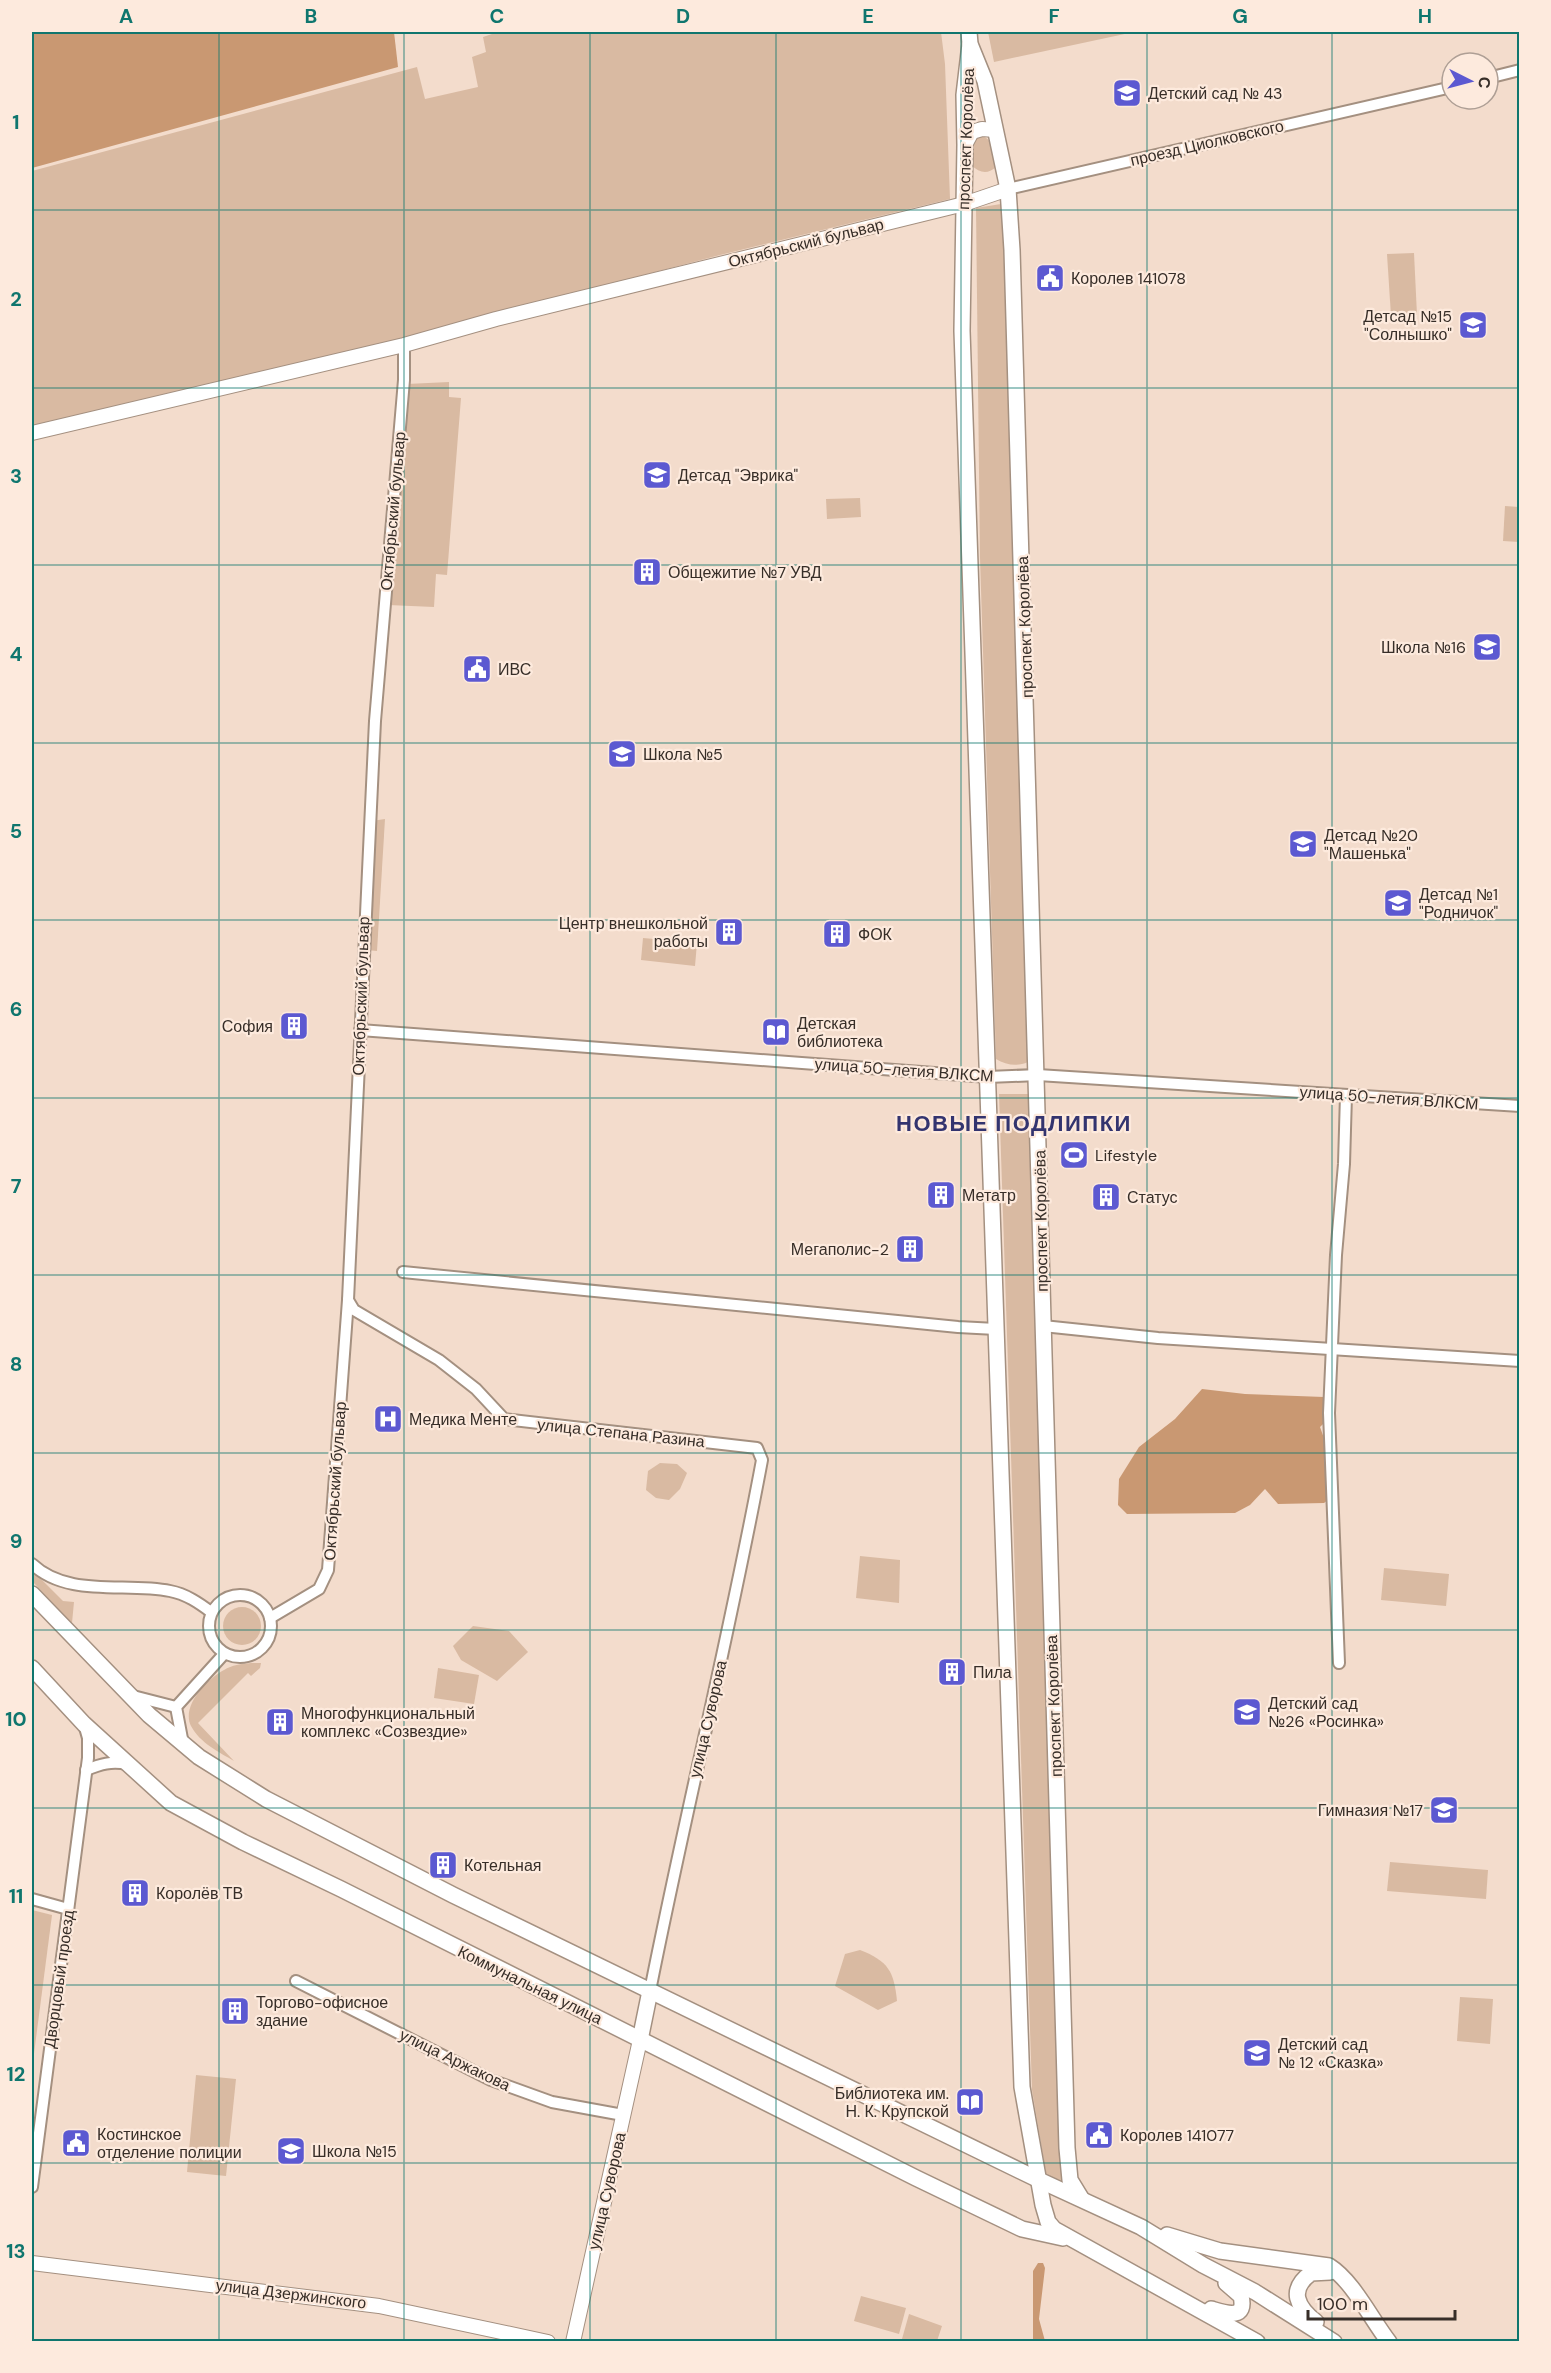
<svg xmlns="http://www.w3.org/2000/svg" width="1551" height="2373" viewBox="0 0 1551 2373" font-family="'DM Sans',sans-serif">
  <style>
    .green { fill: #d9baa2 }
    .forest { fill: #c99872 }
    .lines { fill: none; stroke-linecap: round; stroke-linejoin: round }
    .minor-casing { stroke: #a49080; stroke-width: 14 }
    .tertiary-casing { stroke: #a49080; stroke-width: 16 }
    .secondary-casing { stroke: #a49080; stroke-width: 18 }
    .minor { stroke: #fff; stroke-width: 10 }
    .tertiary { stroke: #fff; stroke-width: 14 }
    .secondary { stroke: #fff; stroke-width: 15 }
    .grid { fill: none; stroke: #0f766e; stroke-width: 1.5; stroke-opacity: 0.55 }
    .labels { text-anchor: middle; dominant-baseline: central; stroke-width: 4.5; stroke-linejoin: round; paint-order: stroke }
    .poi-label { font-size: 16px; fill: #372e28; stroke: #fdeadd; text-anchor: start }
    .street-label { font-size: 16px; fill: #372e28; stroke: #fdeadd }
    .district-label { font-size: 22px; font-weight: bold; letter-spacing: 1.5px; fill: #33346f; stroke: #fdeadd }
    .neatline { fill: none; stroke: #0f766e; stroke-width: 2 }
    .grid-label { font-size: 20px; text-anchor: middle; font-weight: bold; fill: #0f766e }
  </style>
  <rect width="100%" height="100%" fill="#f3dccc"/>
  <g class="green">
    <path d="M 498,32 L 941,32 L 945,64 L 950,199 L 720,255 L 359,350 L 32,426 L 32,171 L 417,67 L 425,99 L 478,87 L 472,57 L 486,52 L 483,37 Z"/>
    <path d="M 988,32 L 1134,32 L 994,62 Z"/>
    <path d="M 979,135 C 995,138 993,154 996,167 C 987,175 980,173 971,165 L 971,141 Z"/>
    <path d="M 1001,204 L 1005,252 L 1028,1062 C 1017,1067 1006,1065 996,1059 L 980,558 L 976,208 Z"/>
    <path d="M 1414,253 L 1417,315 L 1391,316 L 1387,254 Z"/>
    <path d="M 449,382 L 449,397 L 461,398 L 447,575 L 436,574 L 434,607 L 388,605 L 407,384 Z"/>
    <path d="M 860,498 L 861,517 L 827,519 L 826,499 Z"/>
    <path d="M 1505,506 L 1519,507 L 1519,542 L 1503,541 Z"/>
    <path d="M 385,819 L 377,951 L 366,950 L 372,821 Z"/>
    <path d="M 643,938 L 697,943 L 695,966 L 641,960 Z"/>
    <path d="M 999,1094 L 1032,1094 L 1064,2173 L 1061,2180 L 1053,2179 L 1046,2173 L 1032,2090 Z"/>
    <path d="M 660,1463 L 677,1464 L 687,1473 L 680,1489 L 669,1500 L 656,1498 L 646,1490 L 648,1471 Z"/>
    <path d="M 860,1556 L 900,1560 L 899,1603 L 856,1598 Z"/>
    <path d="M 1384,1568 L 1449,1574 L 1446,1606 L 1381,1600 Z"/>
    <path d="M 32,1570 L 63,1601 L 74,1602 L 72,1623 L 32,1581 Z"/>
    <circle cx="242" cy="1626" r="19"/>
    <path d="M 473,1626 L 509,1631 L 528,1652 L 497,1681 L 461,1660 L 453,1646 Z"/>
    <path d="M 251,1663 L 261,1663 L 260,1668 L 251,1676 L 248,1673 L 198,1723 L 234,1761 C 219,1752 200,1743 191,1726 C 181,1706 207,1679 224,1670 C 232,1665 241,1664 251,1663 Z"/>
    <path d="M 438,1668 L 479,1675 L 474,1704 L 434,1698 Z"/>
    <path d="M 1390,1862 L 1488,1870 L 1486,1899 L 1387,1891 Z"/>
    <path d="M 32,1910 L 52,1915 L 32,2069 Z"/>
    <path d="M 860,1950 C 888,1961 894,1971 897,2001 L 878,2010 L 835,1986 L 845,1954 Z"/>
    <path d="M 1460,1997 L 1493,1999 L 1490,2044 L 1457,2041 Z"/>
    <path d="M 196,2075 L 236,2079 L 226,2176 L 187,2172 Z"/>
    <path d="M 861,2296 L 906,2308 L 899,2334 L 854,2321 Z"/>
    <path d="M 909,2314 L 942,2326 L 937,2341 L 913,2341 L 902,2339 Z"/>
  </g>
  <g class="forest">
    <path d="M 32,32 L 394,32 L 398,67 L 32,168 Z"/>
    <path d="M 1202,1389 L 1245,1394 L 1324,1397 L 1331,1403 L 1331,1416 L 1320,1427 L 1336,1472 L 1339,1491 L 1324,1503 L 1278,1504 L 1265,1489 L 1250,1505 L 1235,1513 L 1127,1514 L 1118,1505 L 1119,1479 L 1139,1447 L 1175,1419 Z"/>
    <path d="M 1038,2263 L 1043,2263 L 1045,2268 L 1039,2319 L 1045,2341 L 1033,2341 L 1033,2271 Z"/>
  </g>
  <g class="lines">
    <g class="minor-casing">
      <g id="minor">
        <path d="M 1488,78 L 1520,70"/>
        <path d="M 1008,189 L 1452,87"/>
        <path d="M 360,1030 L 988,1077 L 1038,1075 L 1520,1106"/>
        <path d="M 403,1272 L 958,1327 L 996,1329"/>
        <path d="M 348,1300 L 354,1310 L 439,1360 L 476,1389 L 504,1419 L 757,1448 L 762,1460 C 729,1638 685,1814 650,1991"/>
        <path d="M 1043,1326 L 1158,1338 L 1520,1361"/>
        <path d="M 32,1564 C 68,1598 125,1582 170,1591 C 186,1594 199,1603 211,1612"/>
        <circle cx="240" cy="1626" r="31"/>
        <path d="M 270,1618 L 319,1589 L 328,1570 L 348,1300 L 375,721 L 404,380 L 404,345"/>
        <path d="M 1339,1663 L 1329,1413 L 1336,1255 L 1344,1164 L 1346,1095"/>
        <path d="M 133,1696 L 176,1707"/>
        <path d="M 183,1744 L 176,1707 L 224,1654"/>
        <path d="M 86,1770 C 101,1764 111,1761 127,1764"/>
        <path d="M 32,1899 L 68,1909"/>
        <path d="M 296,1981 L 491,2080 L 552,2102 L 623,2115"/>
        <path d="M 32,2187 L 88,1758 L 88,1738 L 84,1724"/>
      </g>
    </g>
    <g class="tertiary-casing">
      <g id="tertiary">
        <path d="M 965,145 L 972,132 L 982,129 L 995,130"/>
        <path d="M 32,433 L 404,345 L 496,319 L 964,204 L 1008,189"/>
        <path d="M 32,2263 L 379,2306 L 548,2342"/>
        <path d="M 573,2342 L 640,2040"/>
      </g>
    </g>
    <g class="secondary-casing">
      <g id="secondary">
        <path d="M 969,32 L 970,44 L 985,81 L 1008,189 L 1012,250 C 1036,883 1045,1516 1067,2148 L 1070,2180 L 1081,2198"/>
        <path d="M 970,44 L 964,95 L 965,145 L 962,331 L 1022,2087 L 1043,2205 L 1048,2222 L 1054,2229 L 1257,2342"/>
        <path d="M 32,1594 L 149,1715 L 199,1757 L 266,1799 L 453,1895 L 1039,2180 L 1141,2227 L 1203,2265 L 1255,2292 L 1334,2342"/>
        <path d="M 32,1668 L 84,1724 L 171,1803 L 243,1842 L 341,1889 L 916,2178 L 1022,2229 L 1063,2238"/>
        <path d="M 640,2040 L 650,1991"/>
        <path d="M 1167,2235 L 1220,2251 L 1329,2266 C 1353,2281 1371,2319 1389,2342"/>
        <path d="M 1211,2309 C 1225,2313 1247,2321 1241,2296 L 1226,2283"/>
        <path d="M 1316,2322 C 1297,2307 1288,2290 1311,2273 L 1330,2272"/>
      </g>
    </g>
    <use href="#minor" class="minor"/>
    <use href="#tertiary" class="tertiary"/>
    <use href="#secondary" class="secondary"/>
  </g>
  <path class="grid" d="M 219,32 L 219,2342M 404,32 L 404,2342M 590,32 L 590,2342M 776,32 L 776,2342M 961,32 L 961,2342M 1147,32 L 1147,2342M 1332,32 L 1332,2342M 32,210 L 1520,210M 32,388 L 1520,388M 32,565 L 1520,565M 32,743 L 1520,743M 32,920 L 1520,920M 32,1098 L 1520,1098M 32,1275 L 1520,1275M 32,1453 L 1520,1453M 32,1630 L 1520,1630M 32,1808 L 1520,1808M 32,1985 L 1520,1985M 32,2163 L 1520,2163"/>
  <defs>
    <g id="school-square" transform="scale(1.5)"><rect x="-9" y="-9" width="18" height="18" rx="4" fill="#5c59d1" stroke="#fdeadd"/><path d="M0-5L7-2L0 1L-7-2ZM-4 1L0 2.5L4 1V4Q0 6-4 4Z" fill="#fff"/></g>
    <g id="civic-square" transform="scale(1.5)"><rect x="-9" y="-9" width="18" height="18" rx="4" fill="#5c59d1" stroke="#fdeadd"/><path d="M-.6-6.5H3V-4.5H.6V-3L4-1V1h2V6H-6V1h2V-1L-.6-3ZM-1.2 2.5V6h2.4V2.5Z" fill="#fff"/></g>
    <g id="building-square" transform="scale(1.5)"><rect x="-9" y="-9" width="18" height="18" rx="4" fill="#5c59d1" stroke="#fdeadd"/><path d="M-4-6H4V6H1V3H-1V6H-4ZM-2.5-4.3h1.7v1.8h-1.7ZM.8-4.3h1.7v1.8H.8ZM-2.5-1h1.7V.8h-1.7ZM.8-1h1.7V.8H.8Z" fill="#fff"/></g>
    <g id="library-square" transform="scale(1.5)"><rect x="-9" y="-9" width="18" height="18" rx="4" fill="#5c59d1" stroke="#fdeadd"/><path d="M-6-4Q-3-5.5-.7-3.5V5Q-3 3-6 4ZM6-4Q3-5.5 .7-3.5V5Q3 3 6 4Z" fill="#fff"/></g>
    <g id="stadium-square" transform="scale(1.5)"><rect x="-9" y="-9" width="18" height="18" rx="4" fill="#5c59d1" stroke="#fdeadd"/><path d="M0-5a6.5 5 0 1 0 0 10a6.5 5 0 1 0 0-10ZM-3.5-1.8h7v3.6h-7Z" fill="#fff"/></g>
    <g id="hospital-square" transform="scale(1.5)"><rect x="-9" y="-9" width="18" height="18" rx="4" fill="#5c59d1" stroke="#fdeadd"/><path d="M-5-5h3v3.5h4V-5h3V5h-3V1.5h-4V5h-3Z" fill="#fff"/></g>
  </defs>
  <g fill-rule="evenodd">
    <use href="#school-square" x="1127" y="93"/>
    <use href="#civic-square" x="1050" y="278"/>
    <use href="#school-square" x="1473" y="325"/>
    <use href="#school-square" x="657" y="475"/>
    <use href="#building-square" x="647" y="572"/>
    <use href="#school-square" x="1487" y="647"/>
    <use href="#civic-square" x="477" y="669"/>
    <use href="#school-square" x="622" y="754"/>
    <use href="#school-square" x="1303" y="844"/>
    <use href="#school-square" x="1398" y="903"/>
    <use href="#building-square" x="729" y="932"/>
    <use href="#building-square" x="837" y="934"/>
    <use href="#building-square" x="294" y="1026"/>
    <use href="#library-square" x="776" y="1032"/>
    <use href="#stadium-square" x="1074" y="1155"/>
    <use href="#building-square" x="941" y="1195"/>
    <use href="#building-square" x="1106" y="1197"/>
    <use href="#building-square" x="910" y="1249"/>
    <use href="#hospital-square" x="388" y="1419"/>
    <use href="#building-square" x="952" y="1672"/>
    <use href="#school-square" x="1247" y="1712"/>
    <use href="#building-square" x="280" y="1722"/>
    <use href="#school-square" x="1444" y="1810"/>
    <use href="#building-square" x="443" y="1865"/>
    <use href="#building-square" x="135" y="1893"/>
    <use href="#building-square" x="235" y="2011"/>
    <use href="#school-square" x="1257" y="2053"/>
    <use href="#library-square" x="970" y="2102"/>
    <use href="#civic-square" x="1099" y="2135"/>
    <use href="#civic-square" x="76" y="2143"/>
    <use href="#school-square" x="291" y="2151"/>
  </g>
  <g class="labels">
    <g class="poi-label">
      <text x="1148" y="93">Детский сад № 43</text>
      <text x="1071" y="278">Королев 141078</text>
      <text x="1452" y="316" text-anchor="end">Детсад №15<tspan x="1452" dy="18">"Солнышко"</tspan></text>
      <text x="678" y="475">Детсад "Эврика"</text>
      <text x="668" y="572">Общежитие №7 УВД</text>
      <text x="1466" y="647" text-anchor="end">Школа №16</text>
      <text x="498" y="669">ИВС</text>
      <text x="643" y="754">Школа №5</text>
      <text x="1324" y="835">Детсад №20<tspan x="1324" dy="18">"Машенька"</tspan></text>
      <text x="1419" y="894">Детсад №1<tspan x="1419" dy="18">"Родничок"</tspan></text>
      <text x="708" y="923" text-anchor="end">Центр внешкольной<tspan x="708" dy="18">работы</tspan></text>
      <text x="858" y="934">ФОК</text>
      <text x="797" y="1023">Детская<tspan x="797" dy="18">библиотека</tspan></text>
      <text x="273" y="1026" text-anchor="end">София</text>
      <text x="1095" y="1155">Lifestyle</text>
      <text x="962" y="1195">Метатр</text>
      <text x="1127" y="1197">Статус</text>
      <text x="889" y="1249" text-anchor="end">Мегаполис-2</text>
      <text x="409" y="1419">Медика Менте</text>
      <text x="973" y="1672">Пила</text>
      <text x="1268" y="1703">Детский сад<tspan x="1268" dy="18">№26 «Росинка»</tspan></text>
      <text x="301" y="1713">Многофункциональный<tspan x="301" dy="18">комплекс «Созвездие»</tspan></text>
      <text x="1423" y="1810" text-anchor="end">Гимназия №17</text>
      <text x="464" y="1865">Котельная</text>
      <text x="156" y="1893">Королёв ТВ</text>
      <text x="256" y="2002">Торгово-офисное<tspan x="256" dy="18">здание</tspan></text>
      <text x="1278" y="2044">Детский сад<tspan x="1278" dy="18">№ 12 «Сказка»</tspan></text>
      <text x="949" y="2093" text-anchor="end">Библиотека им.<tspan x="949" dy="18">Н. К. Крупской</tspan></text>
      <text x="97" y="2134">Костинское<tspan x="97" dy="18">отделение полиции</tspan></text>
      <text x="1120" y="2135">Королев 141077</text>
      <text x="312" y="2151">Школа №15</text>
    </g>
    <g class="street-label">
      <text transform="translate(966 139) rotate(-88)">проспект Королёва</text>
      <text transform="translate(1207 143) rotate(-13)">проезд Циолковского</text>
      <text transform="translate(806 243) rotate(-14)">Октябрьский бульвар</text>
      <text transform="translate(393 511) rotate(-85)">Октябрьский бульвар</text>
      <text transform="translate(1025 627) rotate(-92)">проспект Королёва</text>
      <text transform="translate(361 996) rotate(-88)">Октябрьский бульвар</text>
      <text transform="translate(904 1070) rotate(4)">улица 50-летия ВЛКСМ</text>
      <text transform="translate(1389 1098) rotate(4)">улица 50-летия ВЛКСМ</text>
      <text transform="translate(1041 1221) rotate(-91)">проспект Королёва</text>
      <text transform="translate(621 1433) rotate(6)">улица Степана Разина</text>
      <text transform="translate(335 1481) rotate(-86)">Октябрьский бульвар</text>
      <text transform="translate(1054 1706) rotate(-92)">проспект Королёва</text>
      <text transform="translate(708 1719) rotate(-77)">улица Суворова</text>
      <text transform="translate(59 1979) rotate(-82)">Дворцовый проезд</text>
      <text transform="translate(530 1985) rotate(26)">Коммунальная улица</text>
      <text transform="translate(455 2060) rotate(26)">улица Аржакова</text>
      <text transform="translate(607 2191) rotate(-77)">улица Суворова</text>
      <text transform="translate(291 2294) rotate(7)">улица Дзержинского</text>
    </g>
    <g class="district-label">
      <text x="1014" y="1123">НОВЫЕ ПОДЛИПКИ</text>
    </g>
  </g>
  <rect width="1551" height="2373" fill="none" stroke="#fdeadd" stroke-width="66"/>
  <g transform="translate(1470 81) rotate(96)"><circle r="28" fill="#fdeadd" stroke="#ae9f95" stroke-width="1.5"/>
  <path d="M0-4.5L10 22L0 15L-10 22Z" fill="#5c59d1"/>
  <text y="-9" font-size="16" font-weight="bold" text-anchor="middle" fill="#372e28">С</text>
  </g>
  <path d="M1308 2310v9h147v-9" fill="none" stroke="#372e28" stroke-width="3"/>
  <text x="1317" y="2310" font-size="18" fill="#372e28" stroke="#fdeadd" stroke-width="4.5" paint-order="stroke">100 m</text>
  <rect x="33" y="33" width="1485" height="2307" class="neatline"/>
  <g class="grid-label">
    <text x="126" y="23">A</text>
    <text x="311" y="23">B</text>
    <text x="497" y="23">C</text>
    <text x="683" y="23">D</text>
    <text x="868" y="23">E</text>
    <text x="1054" y="23">F</text>
    <text x="1240" y="23">G</text>
    <text x="1425" y="23">H</text>
    <text x="16" y="129">1</text>
    <text x="16" y="306">2</text>
    <text x="16" y="483">3</text>
    <text x="16" y="661">4</text>
    <text x="16" y="838">5</text>
    <text x="16" y="1016">6</text>
    <text x="16" y="1193">7</text>
    <text x="16" y="1371">8</text>
    <text x="16" y="1548">9</text>
    <text x="16" y="1726">10</text>
    <text x="16" y="1903">11</text>
    <text x="16" y="2081">12</text>
    <text x="16" y="2258">13</text>
  </g>
</svg>
